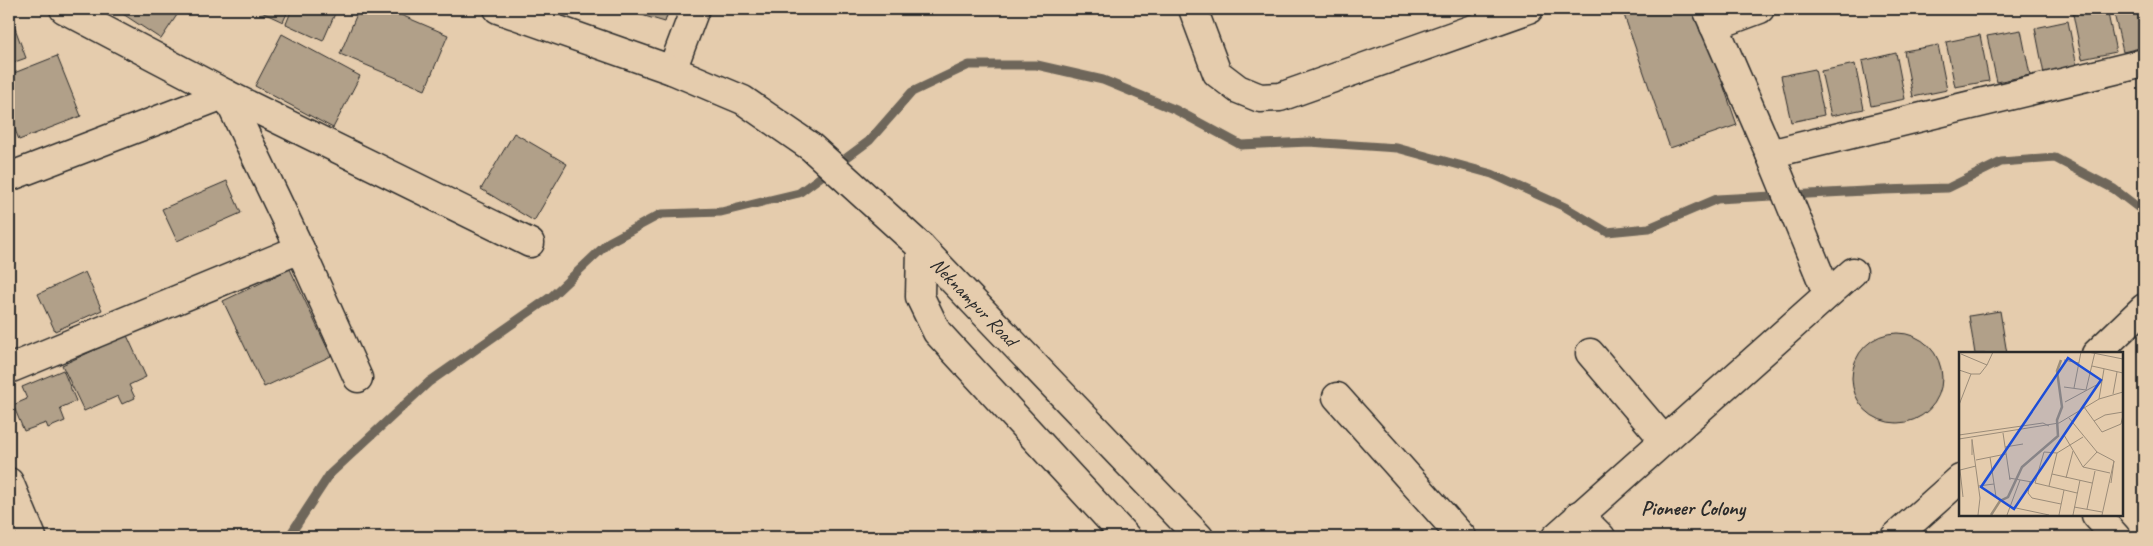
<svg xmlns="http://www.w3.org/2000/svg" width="2153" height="546" viewBox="0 0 2153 546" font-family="Caveat,sans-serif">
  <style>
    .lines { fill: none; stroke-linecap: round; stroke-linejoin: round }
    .stream { stroke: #6e665a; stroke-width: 9 }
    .building { fill: #b1a089; stroke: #2b2b2b }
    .street-casing { stroke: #2b2b2b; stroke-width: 31 }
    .secondary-casing { stroke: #2b2b2b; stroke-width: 31 }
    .street { stroke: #e5ccad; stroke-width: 28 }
    .secondary { stroke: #e5ccad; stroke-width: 28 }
    .labels { text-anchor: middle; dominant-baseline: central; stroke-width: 5; stroke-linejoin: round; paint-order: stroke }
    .street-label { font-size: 20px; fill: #2b2b2b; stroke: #e5ccad }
    .neighbourhood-label { font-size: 21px; font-weight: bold; fill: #2b2b2b; stroke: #e5ccad }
    .inset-river { fill: none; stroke: #9b8d7a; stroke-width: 2.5 }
    .inset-road { fill: none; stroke: #9b8c79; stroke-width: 1 }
    .view { fill: #1d4ed8; fill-opacity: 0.15; stroke: #1d4ed8; stroke-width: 2.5 }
    .inset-edge { fill: none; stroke: #2b2b2b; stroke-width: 2.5 }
  </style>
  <rect width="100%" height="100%" fill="#e5ccad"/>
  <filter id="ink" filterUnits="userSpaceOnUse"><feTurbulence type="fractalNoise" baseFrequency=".02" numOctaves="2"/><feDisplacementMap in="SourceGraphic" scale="10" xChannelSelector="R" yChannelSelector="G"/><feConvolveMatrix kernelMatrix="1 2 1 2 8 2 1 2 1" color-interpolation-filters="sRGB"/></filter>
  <g filter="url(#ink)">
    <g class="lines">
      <path class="stream" d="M 287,537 L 290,535 L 330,474 L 429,382 L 552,296 L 609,242 L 661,214 L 721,212 L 799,193 L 869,141 L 912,92 L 969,65 L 1037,65 L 1103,80 L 1176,110 L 1241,145 L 1309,142 L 1397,148 L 1492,174 L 1565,207 L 1607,232 L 1649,228 L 1717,199 L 1883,190 L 1948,188 L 2001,162 L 2055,158 L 2114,189 L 2144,212"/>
    </g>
    <g class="building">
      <path d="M 126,9 L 181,9 L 161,39 L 123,14 Z"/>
      <path d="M 255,9 L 289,9 L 283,22 Z"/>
      <path d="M 292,9 L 337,9 L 323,41 L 286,24 Z"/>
      <path d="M 359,9 L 387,9 L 448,35 L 425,90 L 340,54 Z"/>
      <path d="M 632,9 L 669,9 L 665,22 L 631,12 Z"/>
      <path d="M 1622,9 L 1697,9 L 1737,125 L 1670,148 Z"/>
      <path d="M 2098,9 L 2107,9 L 2116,52 L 2082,59 L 2073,14 Z"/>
      <path d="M 2113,9 L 2144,9 L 2144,47 L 2123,52 Z"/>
      <path d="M 9,12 L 26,58 L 9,64 Z"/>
      <path d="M 2068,21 L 2077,67 L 2044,74 L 2035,28 Z"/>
      <path d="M 2021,30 L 2030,75 L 1997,82 L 1987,36 Z"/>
      <path d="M 282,34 L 360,76 L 333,128 L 255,86 Z"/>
      <path d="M 1980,35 L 1989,81 L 1955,87 L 1946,42 Z"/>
      <path d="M 1938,45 L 1947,90 L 1913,97 L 1904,51 Z"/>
      <path d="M 1896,53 L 1905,99 L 1871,106 L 1862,61 Z"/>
      <path d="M 57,56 L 81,116 L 19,140 L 9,114 L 9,75 Z"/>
      <path d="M 1855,64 L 1864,109 L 1831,116 L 1821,71 Z"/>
      <path d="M 1815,69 L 1824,115 L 1791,122 L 1781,76 Z"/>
      <path d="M 514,133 L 567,164 L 534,221 L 481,189 Z"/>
      <path d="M 227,181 L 241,213 L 177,241 L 162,209 Z"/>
      <path d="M 290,269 L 331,356 L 264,387 L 223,301 Z"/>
      <path d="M 85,272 L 102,310 L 55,331 L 38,294 Z"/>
      <path d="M 2000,311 L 2007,354 L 1975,354 L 1969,316 Z"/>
      <path d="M 125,331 L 146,377 L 129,385 L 135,398 L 122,404 L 118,396 L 84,411 L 62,365 L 101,347 L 99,343 Z"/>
      <circle cx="1897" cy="378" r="45"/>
      <path d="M 63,370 L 76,401 L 60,408 L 65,421 L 48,428 L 46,423 L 24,431 L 13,405 L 27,399 L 22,387 Z"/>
    </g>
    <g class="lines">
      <g class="street-casing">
        <g id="street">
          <path d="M 64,9 L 226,94 L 530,243"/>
          <path d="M 1193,9 L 1217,73 L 1238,89 L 1260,98 L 1280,97 L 1529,9"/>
          <path d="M 1707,9 L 1770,154 L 1827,293"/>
          <path d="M 1714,26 L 1760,9"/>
          <path d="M 672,70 L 695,9"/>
          <path d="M 1770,154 L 2144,63"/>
          <path d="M 9,177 L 226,94 L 300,249 L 358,378"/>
          <path d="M 1590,353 L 1664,440"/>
          <path d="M 2096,354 L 2144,308"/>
          <path d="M 9,369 L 300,249"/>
          <path d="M 1337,397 L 1462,537"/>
          <path d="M 9,482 L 32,537"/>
          <path d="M 1579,515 L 1601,537"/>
          <path d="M 2096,515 L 2116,537"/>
          <path d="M 1556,537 L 1853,272"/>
          <path d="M 1895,537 L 1960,479"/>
        </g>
      </g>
      <g class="secondary-casing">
        <g id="secondary">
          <path d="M 498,9 L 672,70 L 743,100 L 811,147 L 921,247 L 1199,537"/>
          <path d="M 921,247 L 920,297 L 937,332 L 1126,537"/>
        </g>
      </g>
      <use href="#street" class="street"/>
      <use href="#secondary" class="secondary"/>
    </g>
  </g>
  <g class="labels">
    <g class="street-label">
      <text transform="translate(974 302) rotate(46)">Neknampur Road</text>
    </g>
    <g class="neighbourhood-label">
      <text x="1693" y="508">Pioneer Colony</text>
    </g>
  </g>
  <g transform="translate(1959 352)">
    <rect width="164" height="164" fill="#e5ccad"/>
    <path class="inset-river" d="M 32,163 L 41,149 L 49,145 L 63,115 L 99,84 L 98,68 L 103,55 L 98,19 L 102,8"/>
    <path class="inset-road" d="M 129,0 L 164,7M 2,2 L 28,13 L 34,0M 105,8 L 120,11M 133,14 L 164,21M 0,18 L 12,22 L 0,53M 12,22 L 21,22 L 28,13M 105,35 L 127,38 L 136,0M 115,36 L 122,0M 154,42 L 158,20M 140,47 L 145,17M 106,50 L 143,30M 125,55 L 143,80 L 162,72 L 164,63M 110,66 L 138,100 L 155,109M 135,69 L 146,63 L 164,60M 44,81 L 51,128M 0,83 L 84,71 L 90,74M 105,83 L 124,115 L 151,121M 0,87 L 100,71 L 140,47 L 164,40M 13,87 L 13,103M 13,88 L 21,146 L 19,163M 46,95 L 64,92M 98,101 L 85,100 L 76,131 L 118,141M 31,105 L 37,145M 17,108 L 47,102M 124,115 L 138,100M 93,122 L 133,131M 50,126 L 73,130M 107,126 L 114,99M 71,130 L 69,141 L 73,146 L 102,152M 152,131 L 155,109M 19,134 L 35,132M 90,134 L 98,101 L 124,85M 4,145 L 1,118 L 17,114M 115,155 L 143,160M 57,156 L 90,163M 128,157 L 136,119M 48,163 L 61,128M 100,163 L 105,138M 114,163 L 121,128M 143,163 L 155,109"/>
    <path class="view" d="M 109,6 L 142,28 L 55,157 L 22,135 Z"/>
    <rect width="164" height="164" class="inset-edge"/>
  </g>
  <rect width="2153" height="546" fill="none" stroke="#e5ccad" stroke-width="30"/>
  <rect x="15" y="15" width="2123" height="516" fill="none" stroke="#2b2b2b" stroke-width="2" filter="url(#ink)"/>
</svg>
